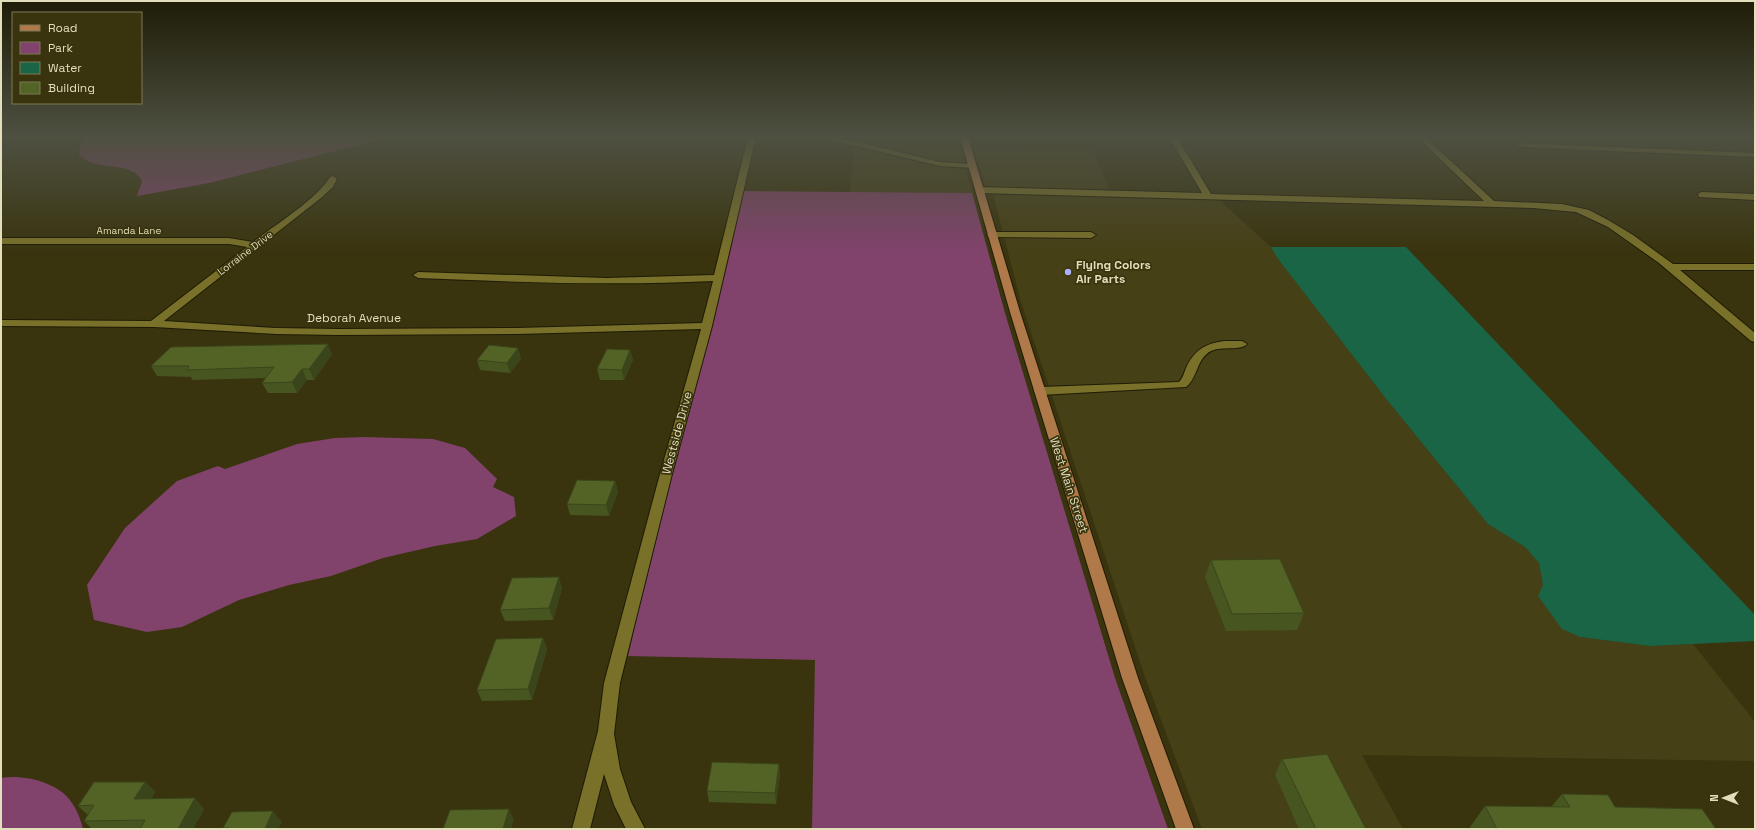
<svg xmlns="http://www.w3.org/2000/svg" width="1756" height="830" viewBox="0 0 1756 830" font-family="'Space Grotesk',sans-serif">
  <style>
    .built { fill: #464016 }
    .green { fill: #81436c }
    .water { fill: #1b6547 }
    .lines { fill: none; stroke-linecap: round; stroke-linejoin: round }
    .minor-casing { stroke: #1e1b06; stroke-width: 2 }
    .major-casing { stroke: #1e1b06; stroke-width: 2 }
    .minor { fill: #797029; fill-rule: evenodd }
    .major { fill: #af7949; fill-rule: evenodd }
    .wall { fill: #475521 }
    .shaded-wall { fill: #3a451b }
    .building { fill: #536326; stroke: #3a451b }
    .poi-dot { fill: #acaffb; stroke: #39340e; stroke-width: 1.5 }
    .labels { text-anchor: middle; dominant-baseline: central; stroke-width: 3.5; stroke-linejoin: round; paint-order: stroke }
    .far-street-label { font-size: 10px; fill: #e3dfbd; stroke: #39340e }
    .poi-label { font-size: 12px; font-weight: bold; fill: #e3dfbd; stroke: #39340e; text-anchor: start }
    .street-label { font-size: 12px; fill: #e3dfbd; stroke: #39340e }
  </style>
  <rect width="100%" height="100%" fill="#39340e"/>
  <g class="built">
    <path d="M 957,138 L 972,193 L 850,192 L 855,139 Z"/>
    <path d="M 1093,150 L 1112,197 L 1218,199 L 1271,247 L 1278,259 L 1387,400 L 1488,524 L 1525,547 L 1539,563 L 1543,585 L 1580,637 L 1650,646 L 1693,644 L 1755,722 L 1755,761 L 1362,755 L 1403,829 L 1202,829 L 1145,677 L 1021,302 L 993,194 L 988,194 L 975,151 Z"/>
  </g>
  <g class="green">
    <path d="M 86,137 L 390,137 L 209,183 L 137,196 L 142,181 C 140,178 137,173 133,172 C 114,162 99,171 79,155 L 80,146 Z"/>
    <path d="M 734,191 L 972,193 L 1005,313 L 1115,678 L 1168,829 L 812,829 L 815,660 L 628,656 Z"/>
    <path d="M 365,437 L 433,439 L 465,448 L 497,479 L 493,487 L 514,497 L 516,516 L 477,539 L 435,546 L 383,558 L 331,576 L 289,585 L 239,600 L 182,627 L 147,632 L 94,620 L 87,585 L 125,528 L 177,481 L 218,466 L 225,469 L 297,444 L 335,438 Z"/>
    <path d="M 1,778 C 23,774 59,782 72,803 C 77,810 81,820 83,829 L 1,829 Z"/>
  </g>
  <path class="water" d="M 1271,247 L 1406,247 L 1755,615 L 1755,641 L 1650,646 L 1580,637 L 1562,629 L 1538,596 L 1543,585 L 1539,563 L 1525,547 L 1488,524 L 1387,400 L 1278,259 Z"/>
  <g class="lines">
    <g class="minor-casing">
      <g id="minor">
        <path d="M 748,137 L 756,137 L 712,326 L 672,474 L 620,683 L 614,734 L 620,769 L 631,802 L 645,829 L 626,829 L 614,805 L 604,774 L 590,829 L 572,829 L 598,731 L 604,683 L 660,474 L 701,329 L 517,334 L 339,335 L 276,334 L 154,327 L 1,326 L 1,320 L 151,321 L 247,247 L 229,244 L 1,244 L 1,238 L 229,238 L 253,242 C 275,225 317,199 330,177 L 333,176 L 337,179 L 333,187 L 321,198 L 164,321 L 276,328 L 339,329 L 517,328 L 702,323 L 713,281 C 614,286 516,282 418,278 L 413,275 L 418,272 L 606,278 L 714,275 Z"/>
        <path d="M 825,137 L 838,137 L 940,162 L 973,164 L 977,166 L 973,168 L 940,166 L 826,139 Z"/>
        <path d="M 1169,137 L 1177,137 L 1211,194 L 1484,201 L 1417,137 L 1425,137 L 1494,201 L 1562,204 L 1589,210 L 1608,220 L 1633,235 L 1673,264 L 1755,264 L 1755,270 L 1680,270 L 1755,333 L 1755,342 L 1751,341 L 1659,263 L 1608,227 L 1576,212 L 1533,208 L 979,193 L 975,190 L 979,187 L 1202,193 Z"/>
        <path d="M 1518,143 L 1755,153 L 1755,157 L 1521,147 L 1517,145 Z"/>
        <path d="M 1702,192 L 1755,194 L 1755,200 L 1699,197 L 1698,195 L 1699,193 Z"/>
        <path d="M 992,232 L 1091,232 L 1096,235 L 1091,238 L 989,237 L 987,235 L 989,233 Z"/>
        <path d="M 1225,341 L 1242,341 L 1247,344 C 1242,351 1221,346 1211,351 C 1196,359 1198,378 1186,387 L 1040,395 L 1036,394 L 1034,391 L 1036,388 L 1040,387 L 1179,382 C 1183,378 1184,373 1186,368 C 1194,350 1206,343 1225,341 Z"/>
      </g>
    </g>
    <g class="major-casing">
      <path id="major" d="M 960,137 L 968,137 L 1020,312 L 1138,678 L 1194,829 L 1176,829 L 1122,678 L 1010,312 Z"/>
    </g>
    <use href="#minor" class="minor"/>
    <use href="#major" class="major"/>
  </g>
  <g class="wall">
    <path d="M 518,348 L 521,359 L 510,373 L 480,370 L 477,360 Z"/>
    <path d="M 630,350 L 633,360 L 624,380 L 600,380 L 597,369 Z"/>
    <path d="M 332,354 L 314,380 L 307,380 L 297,393 L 268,393 L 262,383 L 266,378 L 192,380 L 191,377 L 157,376 L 151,366 Z"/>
    <path d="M 615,481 L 618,492 L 609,516 L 570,515 L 567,504 Z"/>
    <path d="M 1211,560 L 1304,613 L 1297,630 L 1226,631 L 1205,577 Z"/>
    <path d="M 562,588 L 553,620 L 505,621 L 500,610 Z"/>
    <path d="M 543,638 L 547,649 L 532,700 L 482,701 L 477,690 Z"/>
    <path d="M 1282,759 L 1366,829 L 1299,829 L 1275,775 Z"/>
    <path d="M 779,764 L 780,775 L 776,804 L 709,802 L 707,791 Z"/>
    <path d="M 145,782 L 155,792 L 151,799 L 204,809 L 193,829 L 92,829 L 84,821 L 88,815 L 78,806 Z"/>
    <path d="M 1562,794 L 1615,807 L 1716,829 L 1471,829 L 1470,827 L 1485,806 L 1551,807 Z"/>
  </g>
  <g class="shaded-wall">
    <path d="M 328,344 L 332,354 L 314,380 L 309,369 Z"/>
    <path d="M 518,348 L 521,359 L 510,373 L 507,363 Z"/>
    <path d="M 630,350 L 633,360 L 624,380 L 622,370 Z"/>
    <path d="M 302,369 L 307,380 L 297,393 L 292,382 Z"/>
    <path d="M 615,481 L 618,492 L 609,516 L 606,505 Z"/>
    <path d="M 559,577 L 562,588 L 553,620 L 549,608 Z"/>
    <path d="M 543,638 L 547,649 L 532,700 L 528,689 Z"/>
    <path d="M 779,764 L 780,775 L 776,804 L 775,793 Z"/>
    <path d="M 145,782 L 155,792 L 144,810 L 134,799 Z"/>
    <path d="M 195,798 L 204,809 L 193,829 L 178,829 Z"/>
    <path d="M 509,809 L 514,820 L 511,829 L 503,829 Z"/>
    <path d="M 273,811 L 282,822 L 278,829 L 265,829 Z"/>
  </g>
  <g class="building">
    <path d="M 328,344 L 309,369 L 302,369 L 292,382 L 262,383 L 274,367 L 187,370 L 189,366 L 151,366 L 171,347 Z"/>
    <path d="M 489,345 L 518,348 L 507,363 L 477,360 Z"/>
    <path d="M 607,349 L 630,350 L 622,370 L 597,369 Z"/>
    <path d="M 577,480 L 615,481 L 606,505 L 567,504 Z"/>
    <path d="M 1280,559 L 1304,613 L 1232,614 L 1211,560 Z"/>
    <path d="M 559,577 L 549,608 L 500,610 L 512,578 Z"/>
    <path d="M 543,638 L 528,689 L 477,690 L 496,639 Z"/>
    <path d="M 1327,754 L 1366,829 L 1316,829 L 1282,759 Z"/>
    <path d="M 712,762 L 779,764 L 775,793 L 707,791 Z"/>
    <path d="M 94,782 L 145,782 L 134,799 L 195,798 L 178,829 L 140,829 L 145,820 L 84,821 L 94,805 L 78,806 Z"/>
    <path d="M 1562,794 L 1608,795 L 1615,807 L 1702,809 L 1716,829 L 1497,829 L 1485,806 L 1570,807 Z"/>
    <path d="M 509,809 L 503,829 L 443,829 L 450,810 Z"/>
    <path d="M 273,811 L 265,829 L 228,829 L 229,828 L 223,828 L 232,812 Z"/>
  </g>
  <linearGradient id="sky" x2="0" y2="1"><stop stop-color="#1f1d08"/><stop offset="0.54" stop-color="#4e5041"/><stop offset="1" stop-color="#4e5041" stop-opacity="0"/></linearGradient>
  <rect width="1756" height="253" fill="url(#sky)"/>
  <circle class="poi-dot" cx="1068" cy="272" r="4"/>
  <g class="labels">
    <g class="far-street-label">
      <text x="129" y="230">Amanda Lane</text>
      <text transform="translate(245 253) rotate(-37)">Lorraine Drive</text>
    </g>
    <g class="poi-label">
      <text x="1076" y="265">Flying Colors<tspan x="1076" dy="14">Air Parts</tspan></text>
    </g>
    <g class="street-label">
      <text x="354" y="318">Deborah Avenue</text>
      <text transform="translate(677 433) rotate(-75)">Westside Drive</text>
      <text transform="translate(1069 485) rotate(72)">West Main Street</text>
    </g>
  </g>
  <rect width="1756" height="830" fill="none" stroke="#e3dfbd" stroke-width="4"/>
  <rect x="12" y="12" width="130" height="92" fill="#39340e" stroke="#7d7854"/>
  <rect x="20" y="25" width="20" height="6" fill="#af7949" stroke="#7d7854"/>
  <text x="48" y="32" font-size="12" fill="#e3dfbd">Road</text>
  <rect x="20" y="42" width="20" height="12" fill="#81436c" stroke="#7d7854"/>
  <text x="48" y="52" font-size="12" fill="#e3dfbd">Park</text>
  <rect x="20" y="62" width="20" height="12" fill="#1b6547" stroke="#7d7854"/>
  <text x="48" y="72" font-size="12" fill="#e3dfbd">Water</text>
  <rect x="20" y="82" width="20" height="12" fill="#536326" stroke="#7d7854"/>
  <text x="48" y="92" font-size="12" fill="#e3dfbd">Building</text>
  <g transform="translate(1724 798) rotate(270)" stroke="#39340e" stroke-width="3" paint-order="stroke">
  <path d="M0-3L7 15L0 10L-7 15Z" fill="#e3dfbd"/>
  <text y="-6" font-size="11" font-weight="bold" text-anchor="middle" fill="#e3dfbd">N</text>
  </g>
</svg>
